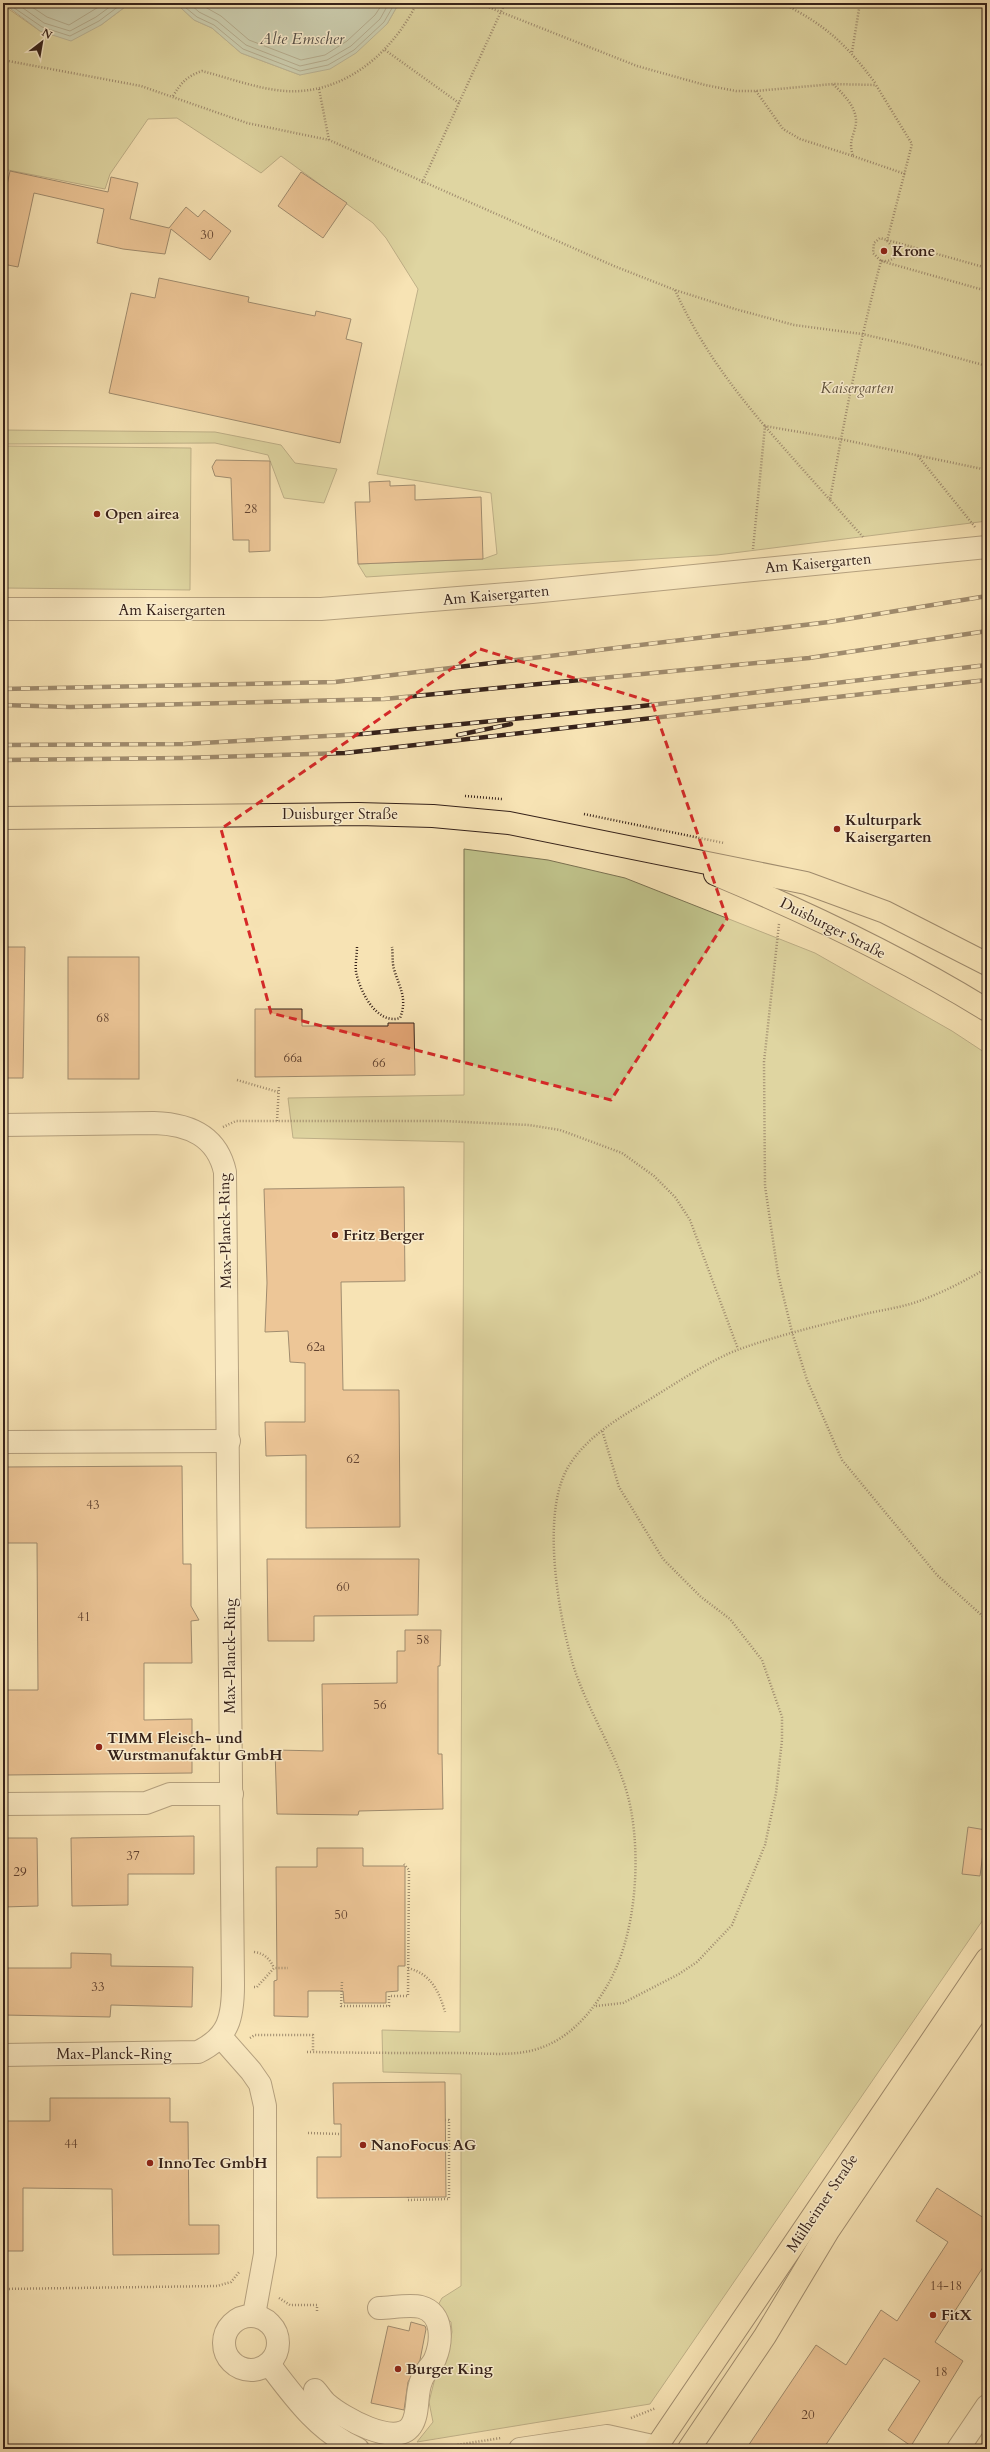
<svg xmlns="http://www.w3.org/2000/svg" width="990" height="2452" viewBox="0 0 990 2452" font-family="Cardo,serif">
  <style>
    .green { fill: #c0c38b; stroke: #7b7252 }
    .water { fill: #9ebdb4; stroke: #747f76 }
    .lines { fill: none; stroke-linecap: round; stroke-linejoin: round }
    .shore { stroke: #6a7067; stroke-width: 1 }
    .building { fill: #e1a373; stroke: #36221a }
    .minor-casing { stroke: #665240; stroke-width: 24 }
    .major-casing { stroke: #36221a; stroke-width: 24 }
    .path { stroke: #36221a; stroke-width: 2.5; stroke-dasharray: 1 2; stroke-linecap: butt }
    .minor { stroke: #faedce; stroke-width: 22 }
    .major { stroke: #f7e3b4; stroke-width: 22 }
    .rail-casing { stroke: #36221a; stroke-width: 4.5 }
    .rail { stroke: #faedce; stroke-width: 3; stroke-dasharray: 9; stroke-linecap: butt }
    .marked { fill: none; stroke: #d62828; stroke-width: 3; stroke-dasharray: 8 5; stroke-linejoin: round }
    .poi-dot { fill: #8f2418; stroke: #faedce; stroke-width: 1.5 }
    .labels { text-anchor: middle; dominant-baseline: central; stroke-width: 3; stroke-linejoin: round; paint-order: stroke }
    .number-label { font-size: 13px; fill: #614230 }
    .poi-label { font-size: 15px; font-weight: bold; fill: #36221a; stroke: #faedce; text-anchor: start }
    .park-label { font-size: 15px; font-style: italic; fill: #5f523c; stroke: #faedce }
    .street-label { font-size: 15px; fill: #36221a; stroke: #faedce }
    .water-label { font-size: 16px; font-style: italic; fill: #555048; stroke: #faedce }
  </style>
  <rect width="100%" height="100%" fill="#f7e3b4"/>
  <filter id="stains"><feTurbulence type="fractalNoise" baseFrequency=".005" numOctaves="4"/><feColorMatrix values="0 0 0 0 .2 0 0 0 0 .09 0 0 0 0 .02 0 0 0 .5 -.17"/></filter>
  <radialGradient id="worn" r=".72"><stop offset=".6" stop-color="#630" stop-opacity="0"/><stop offset="1" stop-color="#630" stop-opacity=".3"/></radialGradient>
  <g class="green">
    <path d="M 166,3 L 180,7 L 194,20 L 212,28 L 241,53 L 300,75 L 387,24 L 399,3 L 987,3 L 987,521 L 717,555 L 366,577 L 358,564 L 483,559 L 497,554 L 491,493 L 377,474 L 418,289 L 386,238 L 373,223 L 281,156 L 261,173 L 177,118 L 148,119 L 110,174 L 105,189 L 3,169 L 3,5 L 40,31 L 101,25 L 129,4 Z"/>
    <path d="M 3,430 L 215,432 L 281,445 L 295,463 L 337,469 L 324,503 L 284,498 L 268,455 L 215,443 L 3,444 Z"/>
    <path d="M 3,446 L 191,448 L 190,590 L 3,588 Z"/>
    <path d="M 464,849 L 548,860 L 625,878 L 815,953 L 952,1031 L 987,1054 L 987,1914 L 650,2404 L 417,2442 L 433,2422 L 429,2402 L 435,2378 L 444,2366 L 452,2332 L 451,2322 L 437,2307 L 442,2298 L 461,2286 L 461,2074 L 383,2072 L 382,2030 L 460,2032 L 464,1142 L 293,1138 L 288,1098 L 464,1095 Z"/>
  </g>
  <g class="water">
    <path d="M 3,3 L 135,3 L 129,4 L 101,25 L 71,41 L 40,31 Z"/>
    <path d="M 166,3 L 399,3 L 387,24 L 356,53 L 330,69 L 300,75 L 241,53 L 212,28 L 194,20 L 180,7 Z"/>
  </g>
  <g class="lines">
    <g class="shore">
      <path d="M 7,3 L 42,27 L 70,36 L 99,21 L 123,3"/>
      <path d="M 16,3 L 44,23 L 70,31 L 96,17 L 115,3"/>
      <path d="M 26,3 L 47,17 L 69,25 L 105,3"/>
      <path d="M 180,3 L 197,17 L 214,25 L 243,49 L 300,71 L 328,65 L 354,50 L 384,22 L 395,3"/>
      <path d="M 189,3 L 199,12 L 217,21 L 246,45 L 300,66 L 327,60 L 351,46 L 380,19 L 389,3"/>
      <path d="M 198,3 L 221,16 L 249,40 L 301,60 L 325,55 L 347,41 L 375,15 L 383,3"/>
    </g>
  </g>
  <g class="building">
    <path d="M 10,171 L 108,192 L 111,177 L 138,183 L 130,219 L 169,228 L 186,207 L 198,217 L 204,210 L 231,231 L 210,260 L 171,229 L 165,254 L 123,249 L 97,243 L 104,209 L 34,193 L 18,267 L 3,264 L 3,204 Z"/>
    <path d="M 301,172 L 347,203 L 323,238 L 278,206 Z"/>
    <path d="M 159,278 L 249,297 L 248,302 L 315,316 L 316,311 L 351,319 L 346,339 L 362,343 L 340,443 L 109,393 L 131,293 L 155,298 Z"/>
    <path d="M 216,460 L 270,461 L 270,551 L 249,552 L 249,540 L 233,540 L 231,478 L 215,476 L 212,467 Z"/>
    <path d="M 390,481 L 390,486 L 415,485 L 415,500 L 481,497 L 483,559 L 358,564 L 355,502 L 370,502 L 369,482 Z"/>
    <path d="M 3,947 L 25,947 L 23,1078 L 3,1078 Z"/>
    <rect x="68" y="957" width="71" height="122"/>
    <path d="M 255,1009 L 302,1009 L 302,1026 L 388,1026 L 388,1023 L 414,1023 L 415,1075 L 255,1077 Z"/>
    <path d="M 404,1187 L 405,1281 L 341,1282 L 343,1390 L 399,1390 L 400,1527 L 306,1528 L 306,1455 L 266,1456 L 265,1422 L 305,1422 L 305,1363 L 290,1362 L 288,1331 L 265,1332 L 267,1283 L 264,1189 Z"/>
    <path d="M 182,1466 L 183,1564 L 191,1564 L 191,1606 L 199,1620 L 191,1621 L 192,1663 L 144,1663 L 144,1720 L 192,1719 L 192,1773 L 7,1775 L 6,1690 L 38,1690 L 37,1543 L 3,1543 L 3,1467 Z"/>
    <path d="M 267,1559 L 419,1559 L 418,1615 L 314,1616 L 314,1641 L 268,1641 Z"/>
    <path d="M 405,1630 L 441,1630 L 440,1666 L 438,1666 L 438,1754 L 442,1754 L 443,1809 L 359,1811 L 358,1815 L 277,1814 L 275,1750 L 323,1751 L 322,1684 L 397,1683 L 397,1651 L 405,1651 Z"/>
    <path d="M 968,1827 L 986,1830 L 980,1876 L 962,1874 Z"/>
    <path d="M 194,1836 L 194,1874 L 128,1874 L 128,1905 L 72,1906 L 71,1838 Z"/>
    <path d="M 3,1838 L 37,1838 L 38,1906 L 3,1907 Z"/>
    <path d="M 317,1848 L 363,1848 L 363,1866 L 405,1866 L 405,1966 L 398,1966 L 398,1991 L 386,1992 L 386,2003 L 344,2003 L 343,1991 L 308,1991 L 308,2017 L 274,2016 L 274,1981 L 277,1980 L 276,1867 L 317,1867 Z"/>
    <path d="M 71,1953 L 111,1954 L 111,1966 L 193,1967 L 192,2007 L 111,2005 L 110,2017 L 3,2015 L 3,1968 L 71,1968 Z"/>
    <path d="M 445,2082 L 446,2197 L 317,2198 L 317,2157 L 341,2157 L 341,2124 L 334,2124 L 333,2083 Z"/>
    <path d="M 50,2098 L 170,2098 L 170,2122 L 188,2122 L 189,2225 L 219,2225 L 219,2254 L 113,2255 L 112,2189 L 23,2188 L 23,2251 L 3,2251 L 3,2121 L 50,2121 Z"/>
    <path d="M 937,2188 L 987,2220 L 987,2261 L 935,2342 L 963,2361 L 911,2446 L 888,2430 L 920,2381 L 884,2358 L 823,2449 L 746,2449 L 816,2345 L 846,2365 L 881,2310 L 897,2321 L 948,2242 L 916,2221 Z"/>
    <path d="M 411,2322 L 425,2326 L 426,2329 L 420,2360 L 408,2382 L 404,2410 L 371,2403 L 388,2326 L 409,2331 Z"/>
  </g>
  <g class="lines">
    <g class="minor-casing">
      <g id="minor">
        <path d="M 3,609 L 321,609 L 532,592 L 987,547"/>
        <path d="M 3,1125 L 154,1123 C 189,1124 217,1136 225,1172 L 233,1985 C 233,2017 229,2037 198,2052 L 3,2055"/>
        <path d="M 3,1442 L 229,1441"/>
        <path d="M 3,1804 L 146,1803 L 170,1794 L 232,1794"/>
        <path d="M 221,2037 L 251,2071 L 260,2084 L 265,2106 L 265,2254 L 254,2315"/>
        <circle cx="251" cy="2343" r="27"/>
        <path d="M 269,2364 C 294,2397 319,2432 358,2449"/>
        <path d="M 315,2390 C 319,2394 322,2400 327,2404 C 342,2417 395,2448 411,2426 C 420,2413 415,2393 422,2379 C 425,2371 432,2366 435,2359 C 442,2342 444,2313 421,2307 C 409,2304 391,2308 379,2308"/>
        <path d="M 520,2449 L 607,2436 L 657,2447"/>
        <path d="M 958,2449 L 987,2406"/>
      </g>
    </g>
    <g class="major-casing">
      <g id="major">
        <path d="M 3,818 L 358,814 L 433,816 L 509,823 L 806,883 L 885,912 L 987,964"/>
        <path d="M 715,874 C 808,913 901,957 987,1010"/>
        <path d="M 655,2449 L 987,1959"/>
        <path d="M 689,2449 L 765,2336 L 828,2231 L 987,1996"/>
      </g>
    </g>
    <g class="path">
      <path d="M 478,3 L 637,66 L 705,85 L 736,91 L 756,91 L 833,84 L 876,85 L 912,144 L 887,241"/>
      <path d="M 782,3 C 827,26 846,44 876,84"/>
      <path d="M 385,50 L 459,103"/>
      <path d="M 852,52 L 860,3"/>
      <path d="M 3,60 L 141,86 L 247,123 L 329,140 L 614,266 L 675,290 L 735,309 L 794,325 L 862,334 L 910,345 L 987,366"/>
      <path d="M 319,89 L 329,140"/>
      <path d="M 756,91 L 783,129 L 800,139 L 853,156 C 848,140 854,137 856,123 C 857,107 843,94 833,84"/>
      <path d="M 173,96 C 181,83 187,76 202,71 C 229,78 258,89 285,91 C 344,95 392,53 417,3"/>
      <path d="M 853,156 L 905,174"/>
      <path d="M 422,183 L 505,3"/>
      <path d="M 887,241 L 897,251 C 894,261 889,261 881,261 L 873,253 L 874,243 L 880,238 L 987,268"/>
      <path d="M 675,290 C 713,374 770,432 830,500"/>
      <path d="M 918,456 L 975,527"/>
      <path d="M 863,537 L 830,500 C 844,420 860,340 881,261 L 987,291"/>
      <path d="M 753,549 L 765,426 L 840,439 L 987,470"/>
      <path d="M 465,796 L 502,799"/>
      <path d="M 584,814 L 724,843"/>
      <path d="M 779,924 L 764,1062 L 765,1186 L 778,1274 L 792,1332 L 807,1380 L 842,1460 L 937,1575 L 987,1620"/>
      <path d="M 357,947 C 357,955 355,964 356,972 C 360,992 377,1025 400,1018 C 408,998 399,987 394,969 C 392,962 393,954 392,947"/>
      <path d="M 237,1080 L 278,1092"/>
      <path d="M 277,1121 L 279,1086"/>
      <path d="M 223,1127 L 236,1121 L 444,1121 L 529,1125 L 560,1130 L 622,1153 L 654,1176 L 675,1197 L 690,1220 L 738,1349"/>
      <path d="M 254,1952 C 264,1953 270,1959 274,1968"/>
      <path d="M 408,1968 C 431,1974 439,1991 445,2012"/>
      <path d="M 342,1982 L 341,2006 L 389,2006 L 389,1996 L 408,1996 L 409,1870 L 404,1864"/>
      <path d="M 254,1987 L 257,1987 L 274,1968 L 288,1968"/>
      <path d="M 596,2006 L 623,2003 L 679,1974 L 697,1962 L 732,1925 L 765,1845 L 776,1793 L 782,1740 L 782,1717 L 762,1660 L 730,1619 L 701,1597 L 663,1559 L 619,1487 L 602,1430"/>
      <path d="M 250,2038 L 255,2035 L 313,2035 L 313,2052 C 362,2053 411,2053 460,2053 C 485,2053 516,2057 540,2048 C 570,2038 592,2012 607,1986 C 635,1939 641,1864 631,1810 C 622,1759 586,1711 572,1661 C 558,1611 540,1509 570,1464 C 588,1436 619,1418 647,1401 C 673,1385 712,1359 740,1349 C 782,1334 826,1324 869,1313 C 888,1309 909,1306 927,1298 C 948,1290 968,1279 987,1268"/>
      <path d="M 307,2052 L 313,2052"/>
      <path d="M 308,2133 L 341,2134"/>
      <path d="M 408,2197 L 408,2200 L 449,2199 L 449,2120 L 445,2120"/>
      <path d="M 3,2289 L 217,2286 L 231,2282 L 240,2271"/>
      <path d="M 279,2298 L 290,2305 L 317,2305 L 317,2313"/>
      <path d="M 631,2418 L 656,2408"/>
      <path d="M 431,2449 L 501,2438"/>
    </g>
    <use href="#minor" class="minor"/>
    <use href="#major" class="major"/>
    <g class="rail-casing">
      <g id="rail">
        <path d="M 3,689 L 335,682 L 829,622 L 987,596"/>
        <path d="M 3,705 L 70,707 L 384,699 L 809,658 L 987,631"/>
        <path d="M 458,735 L 511,724"/>
        <path d="M 3,745 L 184,744 L 362,734 L 634,707 L 987,665"/>
        <path d="M 3,760 L 182,758 L 345,753 L 987,680"/>
      </g>
    </g>
    <use href="#rail" class="rail"/>
  </g>
  <path d="M0 0H990V2452H0ZM 480,649 L 652,702 L 727,919 L 611,1100 L 271,1013 L 221,829 Z" fill="#f7e3b4" fill-opacity=".55" fill-rule="evenodd"/>
  <path class="marked" d="M 480,649 L 652,702 L 727,919 L 611,1100 L 271,1013 L 221,829 Z"/>
  <g class="poi-dot">
    <circle cx="884" cy="251" r="4"/>
    <circle cx="97" cy="514" r="4"/>
    <circle cx="837" cy="829" r="4"/>
    <circle cx="335" cy="1235" r="4"/>
    <circle cx="99" cy="1747" r="4"/>
    <circle cx="363" cy="2145" r="4"/>
    <circle cx="150" cy="2163" r="4"/>
    <circle cx="933" cy="2315" r="4"/>
    <circle cx="398" cy="2369" r="4"/>
  </g>
  <g class="labels">
    <g class="number-label">
      <text x="207" y="235">30</text>
      <text x="251" y="509">28</text>
      <text x="103" y="1018">68</text>
      <text x="293" y="1058">66a</text>
      <text x="379" y="1063">66</text>
      <text x="316" y="1347">62a</text>
      <text x="353" y="1459">62</text>
      <text x="93" y="1505">43</text>
      <text x="343" y="1587">60</text>
      <text x="84" y="1617">41</text>
      <text x="423" y="1640">58</text>
      <text x="380" y="1705">56</text>
      <text x="133" y="1856">37</text>
      <text x="20" y="1872">29</text>
      <text x="341" y="1915">50</text>
      <text x="98" y="1987">33</text>
      <text x="71" y="2144">44</text>
      <text x="946" y="2286">14-18</text>
      <text x="941" y="2372">18</text>
      <text x="808" y="2415">20</text>
    </g>
    <g class="poi-label">
      <text x="892" y="251">Krone</text>
      <text x="105" y="514">Open airea</text>
      <text x="845" y="820">Kulturpark<tspan x="845" dy="17">Kaisergarten</tspan></text>
      <text x="343" y="1235">Fritz Berger</text>
      <text x="107" y="1738">TIMM Fleisch- und<tspan x="107" dy="17">Wurstmanufaktur GmbH</tspan></text>
      <text x="371" y="2145">NanoFocus AG</text>
      <text x="158" y="2163">InnoTec GmbH</text>
      <text x="941" y="2315">FitX</text>
      <text x="406" y="2369">Burger King</text>
    </g>
    <g class="park-label">
      <text x="857" y="388">Kaisergarten</text>
    </g>
    <g class="street-label">
      <text transform="translate(818 563) rotate(-5)">Am Kaisergarten</text>
      <text transform="translate(496 595) rotate(-5)">Am Kaisergarten</text>
      <text x="172" y="610">Am Kaisergarten</text>
      <text x="340" y="814">Duisburger Straße</text>
      <text transform="translate(833 928) rotate(27)">Duisburger Straße</text>
      <text transform="translate(225 1231) rotate(-91)">Max-Planck-Ring</text>
      <text transform="translate(230 1656) rotate(-90)">Max-Planck-Ring</text>
      <text x="114" y="2054">Max-Planck-Ring</text>
      <text transform="translate(822 2203) rotate(-56)">Mülheimer Straße</text>
    </g>
    <g class="water-label">
      <text x="302" y="39">Alte Emscher</text>
    </g>
  </g>
  <rect width="990" height="2452" fill="none" stroke="#f7e3b4" stroke-width="16"/>
  <rect x="4" y="4" width="982" height="2444" fill="none" stroke="#36221a" stroke-width="2"/>
  <rect x="8" y="8" width="974" height="2436" fill="none" stroke="#36221a"/>
  <g transform="translate(42 42) rotate(31)" stroke="#faedce" stroke-width="3" paint-order="stroke">
  <path d="M0-3L7 15L0 10L-7 15Z" fill="#36221a"/>
  <text y="-6" font-size="11" font-weight="bold" text-anchor="middle" fill="#36221a">N</text>
  </g>
  <rect width="100%" height="100%" filter="url(#stains)"/>
  <rect width="100%" height="100%" fill="url(#worn)"/>
</svg>
